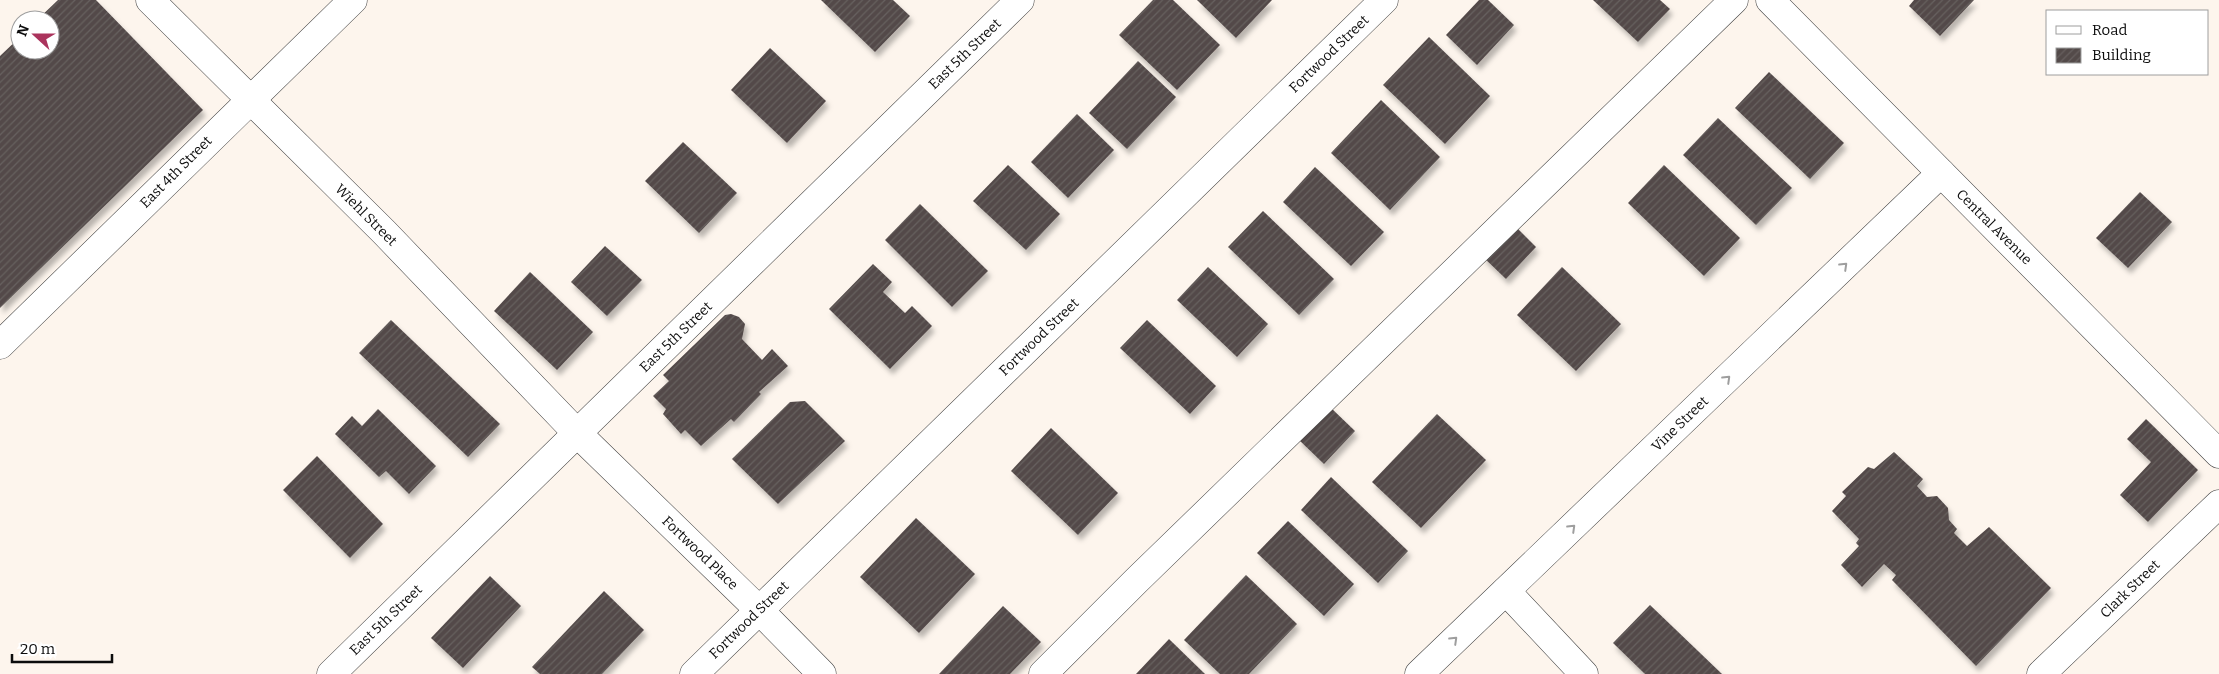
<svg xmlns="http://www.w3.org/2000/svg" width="2219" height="674" viewBox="0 0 2219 674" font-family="Bitter,serif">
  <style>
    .building { fill: url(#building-hatch); filter: url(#shadow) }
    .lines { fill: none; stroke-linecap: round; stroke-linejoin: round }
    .minor-casing { stroke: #3f3f3f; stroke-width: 29 }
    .minor { stroke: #fff; stroke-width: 28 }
    .oneway { stroke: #9e9e9e }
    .labels { text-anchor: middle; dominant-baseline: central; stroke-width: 5; stroke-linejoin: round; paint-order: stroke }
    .street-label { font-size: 14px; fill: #0c0c0c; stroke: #fff }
  </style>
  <defs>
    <pattern id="building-hatch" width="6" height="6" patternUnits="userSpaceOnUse" patternTransform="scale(1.25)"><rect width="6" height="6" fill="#534a49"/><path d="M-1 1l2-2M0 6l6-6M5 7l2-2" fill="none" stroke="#67605f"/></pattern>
    <filter id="shadow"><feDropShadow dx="3" dy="5.5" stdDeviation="2.5" flood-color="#0004"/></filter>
  </defs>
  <rect width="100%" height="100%" fill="#fdf5ed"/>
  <g class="building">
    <path d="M 58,0 L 96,0 L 203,110 L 0,308 L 0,56 L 20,37 L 20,50 L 50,50 L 50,20 L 37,20 Z"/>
    <path d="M 821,0 L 893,0 L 910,16 L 875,52 Z"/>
    <path d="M 1153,0 L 1173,0 L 1220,45 L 1177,90 L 1119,35 Z"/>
    <path d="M 1197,0 L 1272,0 L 1236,38 Z"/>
    <path d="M 1479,0 L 1488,0 L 1514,25 L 1477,65 L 1446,35 Z"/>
    <path d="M 1593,0 L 1660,0 L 1670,9 L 1638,42 Z"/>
    <path d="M 1914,0 L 1974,0 L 1940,36 L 1909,6 Z"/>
    <path d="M 1429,37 L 1490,96 L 1445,144 L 1383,85 Z"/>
    <path d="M 770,48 L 826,101 L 787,143 L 731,90 Z"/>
    <path d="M 1138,61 L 1176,97 L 1127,149 L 1089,113 Z"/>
    <path d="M 1769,72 L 1844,143 L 1810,179 L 1735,108 Z"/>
    <path d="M 1381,100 L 1440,157 L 1390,210 L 1331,153 Z"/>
    <path d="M 1077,114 L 1114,150 L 1068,198 L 1031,162 Z"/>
    <path d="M 1718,118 L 1792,188 L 1756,225 L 1683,155 Z"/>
    <path d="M 683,142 L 737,193 L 699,233 L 645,181 Z"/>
    <path d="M 1008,165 L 1060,214 L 1026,250 L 973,201 Z"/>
    <path d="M 1664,165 L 1740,238 L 1704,276 L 1628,203 Z"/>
    <path d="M 1315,167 L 1384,232 L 1351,266 L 1283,202 Z"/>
    <path d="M 2140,192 L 2172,222 L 2128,268 L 2096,238 Z"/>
    <path d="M 920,204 L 988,271 L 952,307 L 885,240 Z"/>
    <path d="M 1263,211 L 1334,279 L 1299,315 L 1228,247 Z"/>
    <path d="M 1513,224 L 1536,247 L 1506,279 L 1482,256 Z"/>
    <path d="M 605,246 L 642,280 L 607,316 L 571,282 Z"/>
    <path d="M 873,264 L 892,282 L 883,292 L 905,313 L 912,306 L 932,326 L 890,369 L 829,309 Z"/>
    <path d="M 1208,267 L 1268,324 L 1237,357 L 1177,300 Z"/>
    <path d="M 1562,267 L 1621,324 L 1576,371 L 1517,315 Z"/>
    <path d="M 530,272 L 593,332 L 557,370 L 494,311 Z"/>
    <path d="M 731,314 L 739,317 L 745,324 L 742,339 L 762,360 L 772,349 L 788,366 L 759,392 L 761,394 L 734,422 L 731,419 L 701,446 L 685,430 L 681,434 L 663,414 L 666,409 L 653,396 L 669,381 L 663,375 L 725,315 Z"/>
    <path d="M 391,320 L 500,424 L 468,457 L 359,353 Z"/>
    <path d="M 1147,320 L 1216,386 L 1190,414 L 1120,348 Z"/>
    <path d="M 805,401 L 845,441 L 778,504 L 732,459 L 790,402 Z"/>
    <path d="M 1329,406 L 1355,431 L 1324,464 L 1298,439 Z"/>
    <path d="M 378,409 L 436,466 L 409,494 L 386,471 L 379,477 L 335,434 L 352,416 L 362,426 Z"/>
    <path d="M 1437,414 L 1486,460 L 1421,528 L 1372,482 Z"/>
    <path d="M 2146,419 L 2198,470 L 2148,522 L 2120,495 L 2151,462 L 2127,439 Z"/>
    <path d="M 1051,428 L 1118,493 L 1078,535 L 1011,471 Z"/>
    <path d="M 1894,452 L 1923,479 L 1917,486 L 1927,497 L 1937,496 L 1948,508 L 1949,520 L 1957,529 L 1954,533 L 1967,546 L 1989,527 L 2051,588 L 1976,666 L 1892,580 L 1896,575 L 1884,564 L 1862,587 L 1841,565 L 1859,546 L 1856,543 L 1859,539 L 1832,511 L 1846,496 L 1842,492 L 1868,467 L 1874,469 Z"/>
    <path d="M 317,456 L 383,524 L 350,558 L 283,490 Z"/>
    <path d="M 1331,477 L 1408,551 L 1378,583 L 1301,510 Z"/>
    <path d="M 916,518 L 975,574 L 919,633 L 860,577 Z"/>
    <path d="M 1288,521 L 1354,584 L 1324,616 L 1257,553 Z"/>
    <path d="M 1246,575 L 1297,624 L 1249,674 L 1220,674 L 1184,640 Z"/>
    <path d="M 490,576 L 521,606 L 463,668 L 431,638 Z"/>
    <path d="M 604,591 L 644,630 L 602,674 L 540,674 L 532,667 Z"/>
    <path d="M 1650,605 L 1722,674 L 1645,674 L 1613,643 Z"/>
    <path d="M 1003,606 L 1041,642 L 1010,674 L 939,674 Z"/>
    <path d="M 1169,639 L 1205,674 L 1136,674 Z"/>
  </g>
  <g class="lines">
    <g class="minor-casing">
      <g id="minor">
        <path d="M 150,0 L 384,232 L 577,433 L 759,610 L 822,674"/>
        <path d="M 1770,0 L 2219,454"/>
        <path d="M 0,345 L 353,0"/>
        <path d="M 1506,591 L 1584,674"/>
        <path d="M 331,674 L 1020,0"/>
        <path d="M 694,674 L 1384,0"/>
        <path d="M 1043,674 L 1136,581 L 1734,0"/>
        <path d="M 1419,674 L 1941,173"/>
        <path d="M 2041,674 L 2219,504"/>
      </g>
    </g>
    <use href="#minor" class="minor"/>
  </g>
  <defs><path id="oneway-chevron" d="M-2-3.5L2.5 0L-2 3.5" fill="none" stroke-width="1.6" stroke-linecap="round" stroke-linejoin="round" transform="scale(1.25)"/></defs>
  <g class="oneway">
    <use href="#oneway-chevron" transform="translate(1844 266) rotate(-44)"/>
    <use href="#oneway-chevron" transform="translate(1727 379) rotate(-44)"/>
    <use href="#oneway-chevron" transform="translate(1572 528) rotate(-44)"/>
    <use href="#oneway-chevron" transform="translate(1454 640) rotate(-44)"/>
  </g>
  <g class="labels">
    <g class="street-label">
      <text transform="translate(965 54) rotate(-44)">East 5th Street</text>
      <text transform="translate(1329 54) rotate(-44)">Fortwood Street</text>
      <text transform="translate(176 172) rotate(-45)">East 4th Street</text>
      <text transform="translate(366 215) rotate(45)">Wiehl Street</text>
      <text transform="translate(1994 227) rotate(45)">Central Avenue</text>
      <text transform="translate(676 337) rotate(-44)">East 5th Street</text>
      <text transform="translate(1039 337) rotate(-44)">Fortwood Street</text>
      <text transform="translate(1680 424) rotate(-44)">Vine Street</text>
      <text transform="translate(700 553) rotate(44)">Fortwood Place</text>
      <text transform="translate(2130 589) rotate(-44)">Clark Street</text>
      <text transform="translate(386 620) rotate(-44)">East 5th Street</text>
      <text transform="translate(749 620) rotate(-44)">Fortwood Street</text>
    </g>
  </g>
  <rect x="2046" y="10" width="162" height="65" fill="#ffffff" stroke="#9e9e9e"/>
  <rect x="2056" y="26" width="25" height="8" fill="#ffffff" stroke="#9e9e9e"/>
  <text x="2092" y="35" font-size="15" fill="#0c0c0c">Road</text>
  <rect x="2056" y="48" width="25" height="15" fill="url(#building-hatch)" stroke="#9e9e9e"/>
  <text x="2092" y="60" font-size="15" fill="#0c0c0c">Building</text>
  <g transform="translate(35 35) rotate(291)"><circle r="24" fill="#ffffff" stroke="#9e9e9e"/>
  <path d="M0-4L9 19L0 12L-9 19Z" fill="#ab345d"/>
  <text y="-8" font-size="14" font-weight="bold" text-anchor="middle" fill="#0c0c0c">N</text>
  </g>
  <path d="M12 654v8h100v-8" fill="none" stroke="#0c0c0c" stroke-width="2.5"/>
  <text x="20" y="654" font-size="15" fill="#0c0c0c" stroke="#ffffff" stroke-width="4" paint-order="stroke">20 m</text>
</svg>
